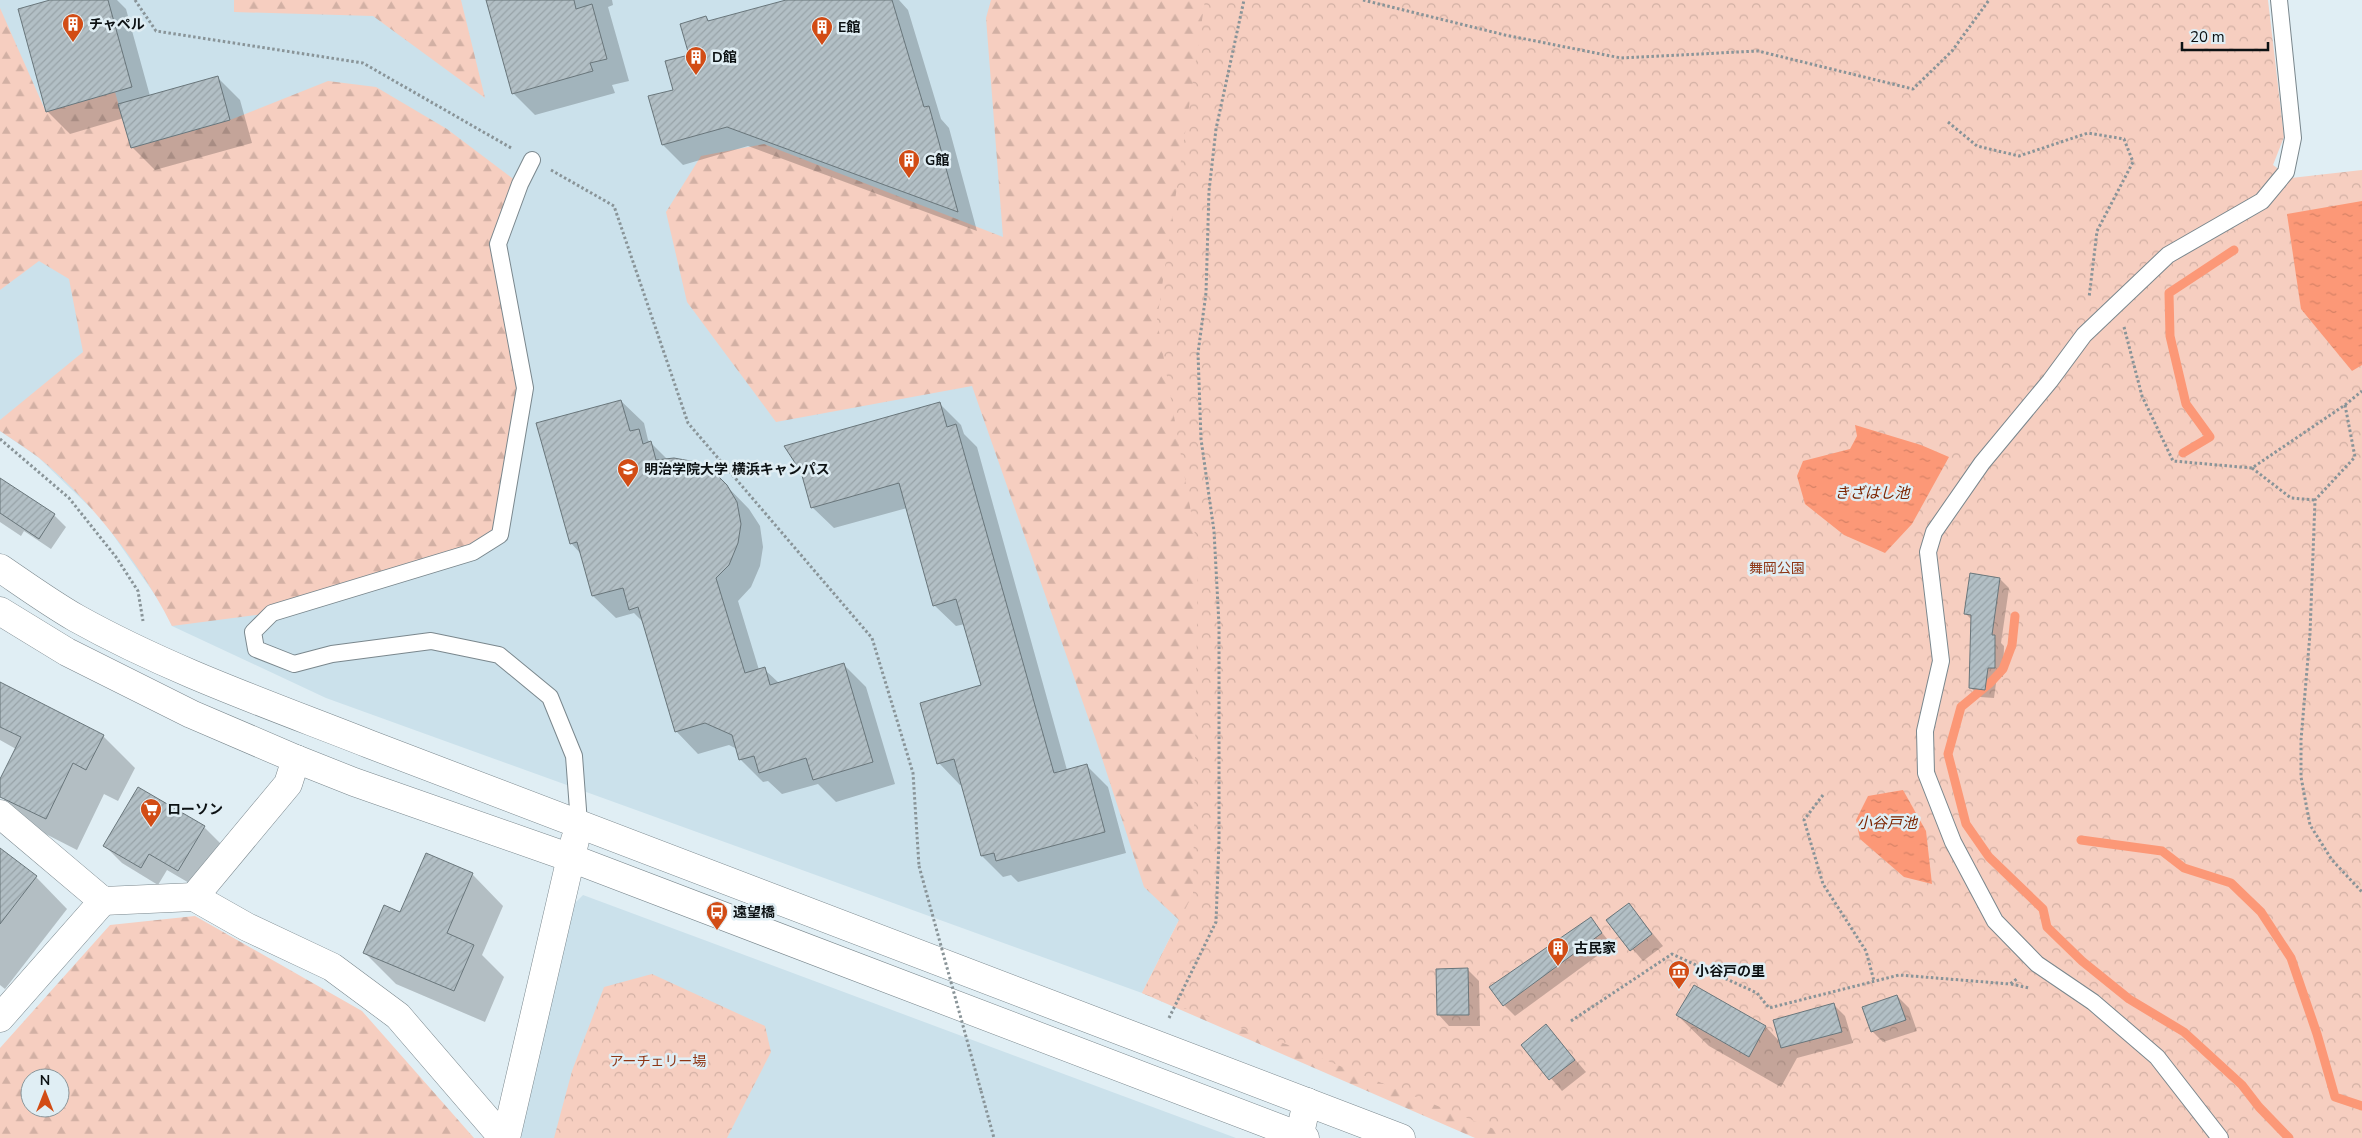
<svg xmlns="http://www.w3.org/2000/svg" width="2362" height="1138" viewBox="0 0 2362 1138" font-family="'Nunito Sans','Noto Sans JP',sans-serif">
  <style>
    .built { fill: #cbe1eb }
    .forest { fill: url(#forest-firs); fill-rule: evenodd }
    .park { fill: url(#park-crowns) }
    .water { fill: url(#water-ripples) }
    .shadow { fill: #0003 }
    .lines { fill: none; stroke-linecap: round; stroke-linejoin: round }
    .stream { stroke: #fc9877; stroke-width: 9 }
    .building { fill: url(#building-hatch); stroke: #69767b }
    .service-casing { stroke: #7a878d; stroke-width: 18 }
    .minor-casing { stroke: #7a878d; stroke-width: 29 }
    .tertiary-casing { stroke: #7a878d; stroke-width: 29 }
    .path { stroke: #899498; stroke-width: 3; stroke-dasharray: 2.5 2.5; stroke-linecap: butt }
    .service { stroke: #fff; stroke-width: 16 }
    .minor { stroke: #fff; stroke-width: 28 }
    .tertiary { stroke: #fff; stroke-width: 28 }
    .path-bridge { stroke: #899498; stroke-width: 3; stroke-dasharray: 2.5 2.5; stroke-linecap: butt }
    .labels { text-anchor: middle; dominant-baseline: central; stroke-width: 5; stroke-linejoin: round; paint-order: stroke }
    .poi-label { font-size: 14px; font-weight: bold; fill: #0c1113; stroke: #e0eef4; text-anchor: start }
    .park-label { font-size: 14px; fill: #8e3615; stroke: #e0eef4 }
    .water-label { font-size: 15px; font-style: italic; fill: #7c2400; stroke: #e0eef4 }
  </style>
  <defs>
    <pattern id="forest-firs" width="22" height="20" patternUnits="userSpaceOnUse" patternTransform="scale(1.25)"><rect width="22" height="20" fill="#f6cec0"/><path d="M5 1l3.5 6h-7zM16 11l3.5 6h-7z" fill="#d2b0a4"/></pattern>
    <pattern id="park-crowns" width="20" height="18" patternUnits="userSpaceOnUse" patternTransform="scale(1.25)"><rect width="20" height="18" fill="#f6cec0"/><path d="M2 6a3 3 0 1 1 6 0M12 15a3 3 0 1 1 6 0" fill="none" stroke="#d2b0a4"/></pattern>
    <pattern id="water-ripples" width="26" height="14" patternUnits="userSpaceOnUse" patternTransform="scale(1.25)"><rect width="26" height="14" fill="#fc9877"/><path d="M2 4q2-2 4 0t4 0M15 11q2-2 4 0t4 0" fill="none" stroke="#d78266"/></pattern>
    <pattern id="building-hatch" width="6" height="6" patternUnits="userSpaceOnUse" patternTransform="scale(1.25)"><rect width="6" height="6" fill="#b2bfc5"/><path d="M-1 1l2-2M0 6l6-6M5 7l2-2" fill="none" stroke="#98a3a8"/></pattern>
  </defs>
  <rect width="100%" height="100%" fill="#e0eef4"/>
  <g class="built">
    <path d="M 0,0 L 1205,0 L 1179,920 L 1142,993 L 326,698 L 172,626 L 162,605 L 102,519 L 38,457 L 0,431 Z"/>
    <path d="M 583,895 L 1236,1138 L 521,1138 L 528,1091 L 574,904 Z"/>
  </g>
  <g class="forest">
    <path d="M 234,0 L 461,0 L 485,98 L 373,16 L 234,12 Z"/>
    <path d="M 991,0 L 2201,0 L 2218,1138 L 1475,1138 L 1142,993 L 1179,920 L 1144,887 L 1096,740 L 972,386 L 776,422 L 687,302 L 666,212 L 701,156 L 764,144 L 1003,237 L 986,18 Z"/>
    <path d="M 0,8 L 46,112 L 115,92 L 131,148 L 230,120 L 328,81 L 376,87 L 447,129 L 520,184 L 498,244 L 525,388 L 500,535 L 272,613 L 172,626 C 143,567 89,498 38,457 C 26,448 13,440 0,431 L 0,420 L 83,352 L 69,279 L 39,261 L 0,290 Z"/>
    <path d="M 195,916 L 362,1011 L 474,1138 L 0,1138 L 0,1048 L 110,925 ZM 30,1078 L 60,1078 L 60,1108 L 30,1108 Z"/>
  </g>
  <g class="park">
    <path d="M 1205,0 L 2268,0 L 2284,137 L 2273,165 L 2291,178 L 2362,170 L 2362,1138 L 1516,1138 L 1291,1046 L 1142,993 L 1193,894 L 1198,552 L 1157,320 Z"/>
    <path d="M 652,974 L 765,1026 L 771,1052 L 727,1138 L 554,1138 L 572,1071 L 604,987 Z"/>
  </g>
  <g class="water">
    <path d="M 2362,201 L 2362,365 L 2352,371 L 2301,309 L 2287,214 Z"/>
    <path d="M 1855,425 L 1921,445 L 1949,457 L 1912,524 L 1885,553 L 1844,535 L 1805,504 L 1797,476 L 1803,461 L 1850,449 L 1857,436 Z"/>
    <path d="M 1903,790 L 1926,831 L 1932,884 L 1904,877 L 1860,839 L 1856,820 L 1868,796 Z"/>
  </g>
  <g class="shadow">
    <path d="M 55,0 L 117,0 L 126,9 L 150,96 L 218,78 L 240,100 L 252,143 L 155,170 L 132,147 L 124,118 L 70,134 L 47,111 Z"/>
    <path d="M 487,0 L 612,0 L 613,5 L 608,7 L 629,81 L 612,85 L 615,93 L 535,115 L 513,93 Z"/>
    <path d="M 790,0 L 899,0 L 908,10 L 941,119 L 949,128 L 977,231 L 748,146 L 683,165 L 663,145 L 674,91 L 706,17 L 710,22 Z"/>
    <path d="M 621,401 L 644,423 L 648,440 L 668,460 L 714,473 L 749,509 L 760,526 L 763,547 L 760,566 L 751,587 L 738,601 L 759,670 L 764,669 L 779,683 L 844,665 L 866,687 L 895,784 L 836,802 L 818,784 L 782,794 L 768,781 L 763,782 L 740,759 L 737,749 L 729,745 L 698,754 L 676,731 L 644,623 L 634,613 L 616,618 L 593,596 L 581,554 L 571,543 Z"/>
    <path d="M 940,404 L 961,425 L 964,434 L 977,447 L 1067,770 L 1086,765 L 1108,787 L 1126,853 L 1018,882 L 1011,875 L 1003,877 L 982,856 L 962,784 L 960,785 L 939,763 L 983,686 L 965,624 L 956,626 L 934,605 L 907,508 L 834,528 L 812,507 Z"/>
    <path d="M 0,479 L 54,515 L 66,527 L 51,549 L 24,531 L 21,536 L 0,522 Z"/>
    <path d="M 2000,579 L 2009,588 L 2001,643 L 2004,646 L 2003,677 L 1997,676 L 1994,698 L 1980,697 L 1971,688 L 1972,620 L 1966,614 Z"/>
    <path d="M 0,684 L 103,736 L 135,768 L 118,801 L 104,794 L 77,850 L 34,828 L 2,797 L 0,782 L 16,749 L 0,740 Z"/>
    <path d="M 204,827 L 221,844 L 196,887 L 167,870 L 158,885 L 122,863 L 105,846 Z"/>
    <path d="M 0,851 L 36,877 L 67,909 L 5,989 L 0,985 Z"/>
    <path d="M 472,874 L 503,906 L 482,955 L 504,977 L 485,1022 L 396,984 L 364,952 L 401,914 Z"/>
    <path d="M 1629,905 L 1663,946 L 1643,961 L 1608,920 Z"/>
    <path d="M 1590,918 L 1612,945 L 1515,1016 L 1504,1005 Z"/>
    <path d="M 1468,970 L 1479,981 L 1480,1026 L 1449,1026 L 1438,1014 Z"/>
    <path d="M 1694,986 L 1766,1027 L 1780,1042 L 1834,1005 L 1845,1016 L 1853,1043 L 1797,1058 L 1781,1087 L 1709,1046 L 1677,1015 Z"/>
    <path d="M 1897,996 L 1909,1008 L 1917,1031 L 1883,1042 L 1872,1031 Z"/>
    <path d="M 1546,1026 L 1586,1072 L 1562,1091 L 1523,1046 Z"/>
  </g>
  <g class="lines">
    <g class="stream">
      <path d="M 2183,453 L 2210,437 L 2186,404 L 2170,336 L 2169,293 L 2234,250"/>
      <path d="M 2015,616 L 2012,645 L 2003,669 L 1990,683 L 1961,707 L 1948,754 L 1966,824 L 1989,857 L 2043,909 L 2047,927 L 2082,961 L 2129,999 L 2184,1032 L 2242,1085 L 2259,1107 L 2289,1138"/>
      <path d="M 2081,840 L 2162,851 L 2184,868 L 2231,883 L 2261,912 L 2291,958 L 2317,1034 L 2335,1097 L 2362,1106"/>
    </g>
  </g>
  <g class="building">
    <path d="M 50,0 L 108,0 L 132,87 L 46,112 L 18,9 Z"/>
    <path d="M 486,0 L 574,0 L 576,9 L 592,4 L 607,59 L 590,63 L 593,71 L 512,94 Z"/>
    <path d="M 786,0 L 892,0 L 924,107 L 929,106 L 958,212 L 727,127 L 662,145 L 648,96 L 673,90 L 665,61 L 689,55 L 680,24 L 706,16 L 708,21 Z"/>
    <path d="M 218,76 L 230,120 L 131,148 L 118,104 Z"/>
    <path d="M 621,400 L 630,431 L 639,429 L 643,444 L 651,441 L 656,460 L 674,458 L 696,462 L 714,472 L 727,485 L 737,502 L 741,524 L 738,543 L 729,565 L 716,578 L 745,673 L 765,667 L 770,685 L 844,663 L 873,762 L 813,780 L 806,758 L 759,773 L 754,756 L 739,760 L 732,735 L 705,723 L 675,732 L 638,607 L 629,610 L 623,588 L 592,596 L 577,542 L 570,544 L 536,423 Z"/>
    <path d="M 940,402 L 947,427 L 956,424 L 1054,773 L 1087,764 L 1105,832 L 996,861 L 994,853 L 981,856 L 954,759 L 937,764 L 920,703 L 981,685 L 956,599 L 933,606 L 899,483 L 811,508 L 801,472 L 784,446 Z"/>
    <path d="M 0,478 L 55,514 L 39,539 L 0,513 Z"/>
    <path d="M 1970,573 L 2000,578 L 1992,635 L 1995,635 L 1995,668 L 1988,668 L 1985,690 L 1969,688 L 1971,615 L 1964,614 Z"/>
    <path d="M 0,682 L 104,735 L 86,770 L 73,763 L 46,819 L 0,797 L 0,779 L 21,737 L 0,727 Z"/>
    <path d="M 138,787 L 205,826 L 178,871 L 149,854 L 141,868 L 103,846 Z"/>
    <path d="M 0,848 L 37,876 L 0,924 Z"/>
    <path d="M 426,853 L 473,873 L 447,933 L 474,945 L 454,991 L 363,953 L 384,905 L 400,912 Z"/>
    <path d="M 1629,903 L 1652,934 L 1630,951 L 1606,920 Z"/>
    <path d="M 1591,917 L 1602,933 L 1503,1006 L 1489,987 Z"/>
    <path d="M 1468,968 L 1469,1015 L 1437,1015 L 1436,969 Z"/>
    <path d="M 1694,985 L 1766,1026 L 1749,1057 L 1676,1015 Z"/>
    <path d="M 1897,995 L 1906,1020 L 1871,1032 L 1862,1007 Z"/>
    <path d="M 1834,1003 L 1842,1032 L 1781,1048 L 1773,1020 Z"/>
    <path d="M 1546,1024 L 1575,1060 L 1549,1080 L 1521,1045 Z"/>
  </g>
  <g class="lines">
    <g class="service-casing">
      <g id="service">
        <path d="M 532,160 L 520,184 L 498,244 L 525,388 L 500,535 L 473,552 L 272,613 L 253,632 L 256,649 L 294,664 L 332,654 L 431,641 L 499,655 L 550,697 L 574,756 L 579,823"/>
        <path d="M 2220,1138 L 2157,1057 L 2093,1002 L 2037,964 L 1995,921 L 1953,842 L 1926,773 L 1925,731 L 1941,661 L 1928,552 L 1934,532 L 1982,463 L 2050,381 L 2084,335 L 2168,255 L 2262,201 L 2286,172 L 2293,138 L 2279,0"/>
      </g>
    </g>
    <g class="minor-casing">
      <g id="minor">
        <path d="M 0,814 L 103,901 L 194,897 L 247,927 L 332,967 L 398,1016 L 503,1138"/>
        <path d="M 194,897 L 288,784 L 296,759"/>
        <path d="M 0,1018 L 103,901"/>
        <path d="M 1299,1138 L 1307,1102"/>
      </g>
    </g>
    <g class="tertiary-casing">
      <g id="tertiary">
        <path d="M 0,568 C 25,585 50,603 76,618 C 169,670 270,705 369,744 L 1401,1138"/>
        <path d="M 0,611 L 67,652 L 191,714 L 296,759 L 354,782 L 571,858 L 1305,1138"/>
        <path d="M 506,1138 L 575,840"/>
      </g>
    </g>
    <g class="path">
      <path d="M 135,0 L 156,31 L 363,63 L 513,149"/>
      <path d="M 1363,0 L 1505,35 L 1621,58 L 1758,51 L 1913,89 L 1952,51 L 1989,0"/>
      <path d="M 1948,122 L 1977,146 L 2019,156 L 2088,133 L 2124,139 L 2133,162 L 2097,231 L 2089,298"/>
      <path d="M 551,170 L 614,206 L 688,423 L 872,638 L 913,773 L 919,866"/>
      <path d="M 2124,327 L 2142,396 L 2173,461 L 2252,468 L 2345,405 L 2362,391"/>
      <path d="M 2345,405 L 2355,457 L 2315,500 L 2310,634 L 2301,740 L 2301,777 L 2310,825 L 2332,860 L 2362,892"/>
      <path d="M 0,439 L 69,498 L 116,557 L 138,591 L 143,621"/>
      <path d="M 2252,468 L 2291,498 L 2315,500"/>
      <path d="M 1823,795 L 1804,820 L 1823,884 L 1866,951 L 1874,981"/>
      <path d="M 2011,984 L 2029,988"/>
      <path d="M 1169,1018 L 1216,922 L 1219,841 L 1219,625 L 1214,531 L 1201,439 L 1198,353 L 1206,293 L 1209,191 L 1216,129 L 1244,0"/>
      <path d="M 1571,1021 L 1672,954 L 1757,993 L 1769,1008 L 1899,975 L 2010,984 L 2018,978"/>
      <path d="M 981,1091 L 994,1138"/>
    </g>
    <use href="#service" class="service"/>
    <use href="#minor" class="minor"/>
    <use href="#tertiary" class="tertiary"/>
    <path class="path-bridge" d="M 919,866 L 981,1091"/>
  </g>
  <defs>
    <g id="building-pin" transform="scale(1.125)"><path d="M0 17L-7.5 6A9.5 9.5 0 1 1 7.5 6Z" fill="#d24c15" stroke="#e0eef4"/><path d="M-4-6H4V6H1V3H-1V6H-4ZM-2.5-4.3h1.7v1.8h-1.7ZM.8-4.3h1.7v1.8H.8ZM-2.5-1h1.7V.8h-1.7ZM.8-1h1.7V.8H.8Z" fill="#fff"/></g>
    <g id="university-pin" transform="scale(1.125)"><path d="M0 17L-7.5 6A9.5 9.5 0 1 1 7.5 6Z" fill="#d24c15" stroke="#e0eef4"/><path d="M0-5L7-2L0 1L-7-2ZM-4 1L0 2.5L4 1V4Q0 6-4 4Z" fill="#fff"/></g>
    <g id="supermarket-pin" transform="scale(1.125)"><path d="M0 17L-7.5 6A9.5 9.5 0 1 1 7.5 6Z" fill="#d24c15" stroke="#e0eef4"/><path d="M-6-5.5h2.5l.6 2H6L4.5 2H-2.5L-4.4-4H-6ZM-1.5 3.2a1.3 1.3 0 1 0 .1 0ZM3 3.2a1.3 1.3 0 1 0 .1 0Z" fill="#fff"/></g>
    <g id="bus-pin" transform="scale(1.125)"><path d="M0 17L-7.5 6A9.5 9.5 0 1 1 7.5 6Z" fill="#d24c15" stroke="#e0eef4"/><path d="M-5-6H5V4H4V6H2V4H-2V6H-4V4H-5ZM-3.5-4V0h7V-4ZM-3.5 1.2v1.5H-2V1.2ZM2 1.2v1.5H3.5V1.2Z" fill="#fff"/></g>
    <g id="museum-pin" transform="scale(1.125)"><path d="M0 17L-7.5 6A9.5 9.5 0 1 1 7.5 6Z" fill="#d24c15" stroke="#e0eef4"/><path d="M0-6L6-3V-2H-6V-3ZM-5-1h2V3h-2ZM-1-1h2V3h-2ZM3-1h2V3H3ZM-6 4H6V6H-6Z" fill="#fff"/></g>
  </defs>
  <g fill-rule="evenodd">
    <use href="#building-pin" x="73" y="24"/>
    <use href="#building-pin" x="822" y="27"/>
    <use href="#building-pin" x="696" y="57"/>
    <use href="#building-pin" x="909" y="160"/>
    <use href="#university-pin" x="628" y="469"/>
    <use href="#supermarket-pin" x="151" y="809"/>
    <use href="#bus-pin" x="717" y="912"/>
    <use href="#building-pin" x="1558" y="948"/>
    <use href="#museum-pin" x="1679" y="971"/>
  </g>
  <g class="labels">
    <g class="poi-label">
      <text x="89" y="24">チャペル</text>
      <text x="838" y="27">E館</text>
      <text x="712" y="57">D館</text>
      <text x="925" y="160">G館</text>
      <text x="644" y="469">明治学院大学 横浜キャンパス</text>
      <text x="167" y="809">ローソン</text>
      <text x="733" y="912">遠望橋</text>
      <text x="1574" y="948">古民家</text>
      <text x="1695" y="971">小谷戸の里</text>
    </g>
    <g class="park-label">
      <text x="1777" y="568">舞岡公園</text>
      <text x="658" y="1061">アーチェリー場</text>
    </g>
    <g class="water-label">
      <text x="1872" y="493">きざはし池</text>
      <text x="1887" y="823">小谷戸池</text>
    </g>
  </g>
  <g transform="translate(45 1093)"><circle r="24" fill="#e0eef4" stroke="#8b969a"/>
  <path d="M0-4L9 19L0 12L-9 19Z" fill="#d24c15"/>
  <text y="-8" font-size="14" font-weight="bold" text-anchor="middle" fill="#0c1113">N</text>
  </g>
  <path d="M2182 42v8h86v-8" fill="none" stroke="#0c1113" stroke-width="2.5"/>
  <text x="2190" y="42" font-size="15" fill="#0c1113" stroke="#e0eef4" stroke-width="4" paint-order="stroke">20 m</text>
</svg>
